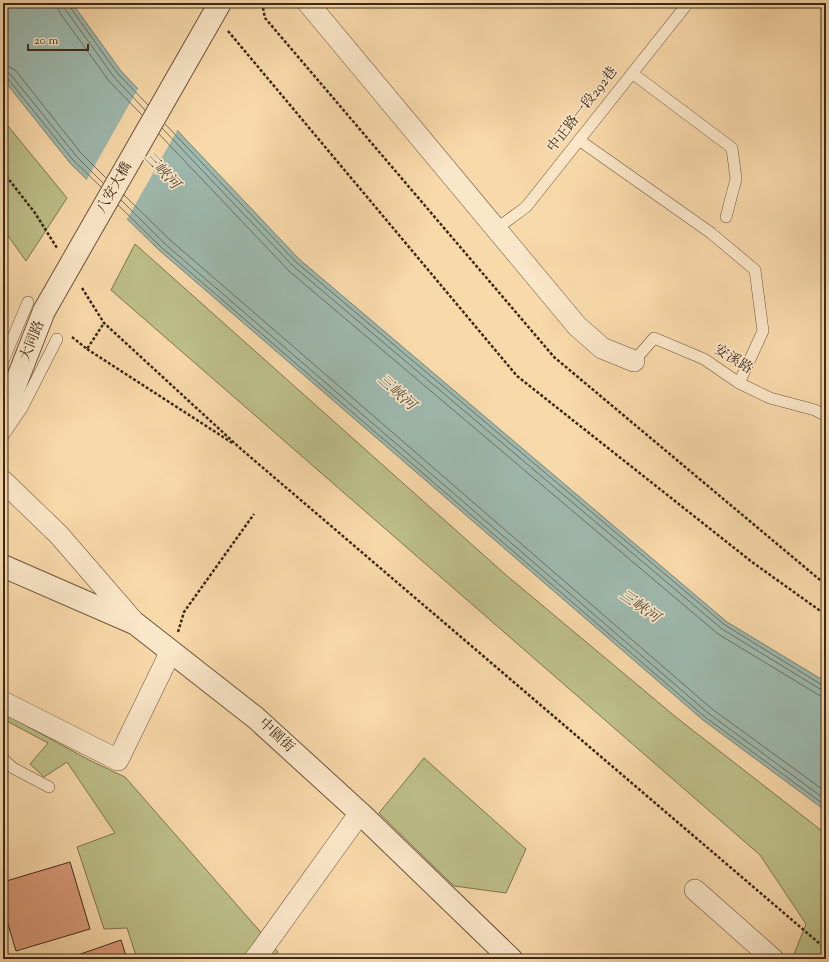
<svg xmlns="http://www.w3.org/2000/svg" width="829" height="962" viewBox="0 0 829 962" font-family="'Sorts Mill Goudy','Noto Serif TC',serif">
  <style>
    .green { fill: #bdbf89; stroke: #7d7450 }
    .water { fill: #9eb9ae; stroke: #777f72 }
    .pier { fill: #f8d9aa }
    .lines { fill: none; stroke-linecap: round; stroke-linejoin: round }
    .shore { stroke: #6e7063; stroke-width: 1 }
    .building { fill: #d99b7a; stroke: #3d2818 }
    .service-casing { stroke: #6c543c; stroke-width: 12 }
    .minor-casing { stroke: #6c543c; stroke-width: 22 }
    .tertiary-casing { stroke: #6c543c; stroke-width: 24 }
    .path { stroke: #3d2818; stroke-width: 2.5; stroke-dasharray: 3 2; stroke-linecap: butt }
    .service { stroke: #fae6c8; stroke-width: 11 }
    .minor { stroke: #fae6c8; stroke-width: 21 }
    .tertiary { stroke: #fae6c8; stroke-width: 22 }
    .tertiary-bridge-casing { stroke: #6c543c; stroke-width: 24; stroke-linecap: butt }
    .tertiary-bridge { stroke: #fae6c8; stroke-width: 22 }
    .labels { text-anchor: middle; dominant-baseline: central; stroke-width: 3.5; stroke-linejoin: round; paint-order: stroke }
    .street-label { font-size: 14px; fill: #3d2818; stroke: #fae6c8 }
    .water-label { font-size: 15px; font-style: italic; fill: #554c3e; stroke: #fae6c8 }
  </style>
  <rect width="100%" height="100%" fill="#f8d9aa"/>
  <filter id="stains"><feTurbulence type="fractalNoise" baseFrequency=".005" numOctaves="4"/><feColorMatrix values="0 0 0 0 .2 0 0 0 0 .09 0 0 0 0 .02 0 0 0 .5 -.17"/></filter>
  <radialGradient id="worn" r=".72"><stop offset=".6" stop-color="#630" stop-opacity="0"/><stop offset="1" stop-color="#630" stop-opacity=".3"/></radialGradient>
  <g class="green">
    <path d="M 3,120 L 67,198 L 26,261 L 3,229 Z"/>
    <path d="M 135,244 L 506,575 L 677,718 L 826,834 L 826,959 L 792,959 L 806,924 L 760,855 L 111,290 Z"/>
    <path d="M 3,713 L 89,760 L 125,777 L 278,952 L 272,959 L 137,959 L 127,928 L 104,929 L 77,847 L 115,833 L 67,762 L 44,777 L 30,764 L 48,743 L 3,719 Z"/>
    <path d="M 424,758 L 526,849 L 506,893 L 454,886 L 379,813 Z"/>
  </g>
  <path class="water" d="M 3,3 L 72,3 L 121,71 L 299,259 L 727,622 L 826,682 L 826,811 L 703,720 L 159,250 L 70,163 L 3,79 Z"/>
  <path class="pier" d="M 139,87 L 178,129 L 126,221 L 86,181 Z"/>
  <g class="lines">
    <g class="shore">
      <path d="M 58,3 L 58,8 L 60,13 L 109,81 L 142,115"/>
      <path d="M 64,3 L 65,9 L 114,77 L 145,110"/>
      <path d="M 69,3 L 70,7 L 118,74 L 148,105"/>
      <path d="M 3,66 L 10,67 L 16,71 L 81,153 L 106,178"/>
      <path d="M 3,72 L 7,72 L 11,75 L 77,157 L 103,183"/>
      <path d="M 3,77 L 8,79 L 73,160 L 101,187"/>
      <path d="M 165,124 L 296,262 L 725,625 L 822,685 L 826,685"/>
      <path d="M 162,128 L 293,266 L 722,629 L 820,689 L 826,690"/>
      <path d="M 159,134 L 289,271 L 718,634 L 817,694 L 822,696 L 826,696"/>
      <path d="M 124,195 L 169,239 L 712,709 L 826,792"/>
      <path d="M 121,200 L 165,244 L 708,713 L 826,800"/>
      <path d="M 118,205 L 161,247 L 705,717 L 826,806"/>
    </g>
  </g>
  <g class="building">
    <path d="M 70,862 L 90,929 L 16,951 L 3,907 L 3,882 Z"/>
    <path d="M 121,940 L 127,959 L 66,959 Z"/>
  </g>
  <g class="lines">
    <g class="service-casing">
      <g id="service">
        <path d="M 632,73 L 732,148 L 736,179 L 726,217"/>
        <path d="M 579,140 L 711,233 L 755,270 L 763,331 L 739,383"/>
        <path d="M 496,229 L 526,207 L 688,3"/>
        <path d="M 3,361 L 28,302"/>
        <path d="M 634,361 L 654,338 L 704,359 L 739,383 L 770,398 L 815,410 L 826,416"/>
        <path d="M 3,436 L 22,408 L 57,339"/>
        <path d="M 3,759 L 13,768 L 49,787"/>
      </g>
    </g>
    <g class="minor-casing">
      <g id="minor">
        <path d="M 308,3 L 577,326 L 602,348 L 634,361"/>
        <path d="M 3,481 L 59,535 L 136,624"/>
        <path d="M 3,702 L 118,760 L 171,651"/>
        <path d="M 695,890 L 773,959"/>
        <path d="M 255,959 L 360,813"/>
      </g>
    </g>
    <g class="tertiary-casing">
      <g id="tertiary">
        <path d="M 3,416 L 44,311"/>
        <path d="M 3,566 L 136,624 L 256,718 L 360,813 L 511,959"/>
      </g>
    </g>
    <g class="path">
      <path d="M 262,3 L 265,18 L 554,357 L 826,585"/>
      <path d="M 228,31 L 517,376 L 752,562 L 826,615"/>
      <path d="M 3,172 L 35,213 L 57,248"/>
      <path d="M 82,288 L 104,323 L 241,449 L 826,949"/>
      <path d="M 72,337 L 87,349 L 104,323"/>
      <path d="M 87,349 L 234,444"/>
      <path d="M 178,632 L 184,612 L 254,514"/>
    </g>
    <use href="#service" class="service"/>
    <use href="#minor" class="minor"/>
    <use href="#tertiary" class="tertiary"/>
    <g class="tertiary-bridge-casing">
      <path id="tertiary-bridge" d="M 44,311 L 220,3"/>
    </g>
    <use href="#tertiary-bridge" class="tertiary-bridge"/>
  </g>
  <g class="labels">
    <g class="street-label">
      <text transform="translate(583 110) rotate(-52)">中正路一段292巷</text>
      <text transform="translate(115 188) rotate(-60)">八安大橋</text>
      <text transform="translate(33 341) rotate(-68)">大同路</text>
      <text transform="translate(733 360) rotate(32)">安溪路</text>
      <text transform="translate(276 736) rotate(43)">中園街</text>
    </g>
    <g class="water-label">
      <text transform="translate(161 171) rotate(47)">三峽河</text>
      <text transform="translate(396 393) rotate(42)">三峽河</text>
      <text transform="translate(639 607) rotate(35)">三峽河</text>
    </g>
  </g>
  <rect width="829" height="962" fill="none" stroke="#f8d9aa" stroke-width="16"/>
  <rect x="4" y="4" width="821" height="954" fill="none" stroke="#3d2818" stroke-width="2"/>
  <rect x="8" y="8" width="813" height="946" fill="none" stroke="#3d2818"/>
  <path d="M28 44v6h60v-6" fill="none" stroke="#3d2818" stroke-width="2"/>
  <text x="34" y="44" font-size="12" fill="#3d2818" stroke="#fae6c8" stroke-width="3" paint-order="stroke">20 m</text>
  <rect width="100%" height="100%" filter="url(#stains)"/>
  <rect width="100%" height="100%" fill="url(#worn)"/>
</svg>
